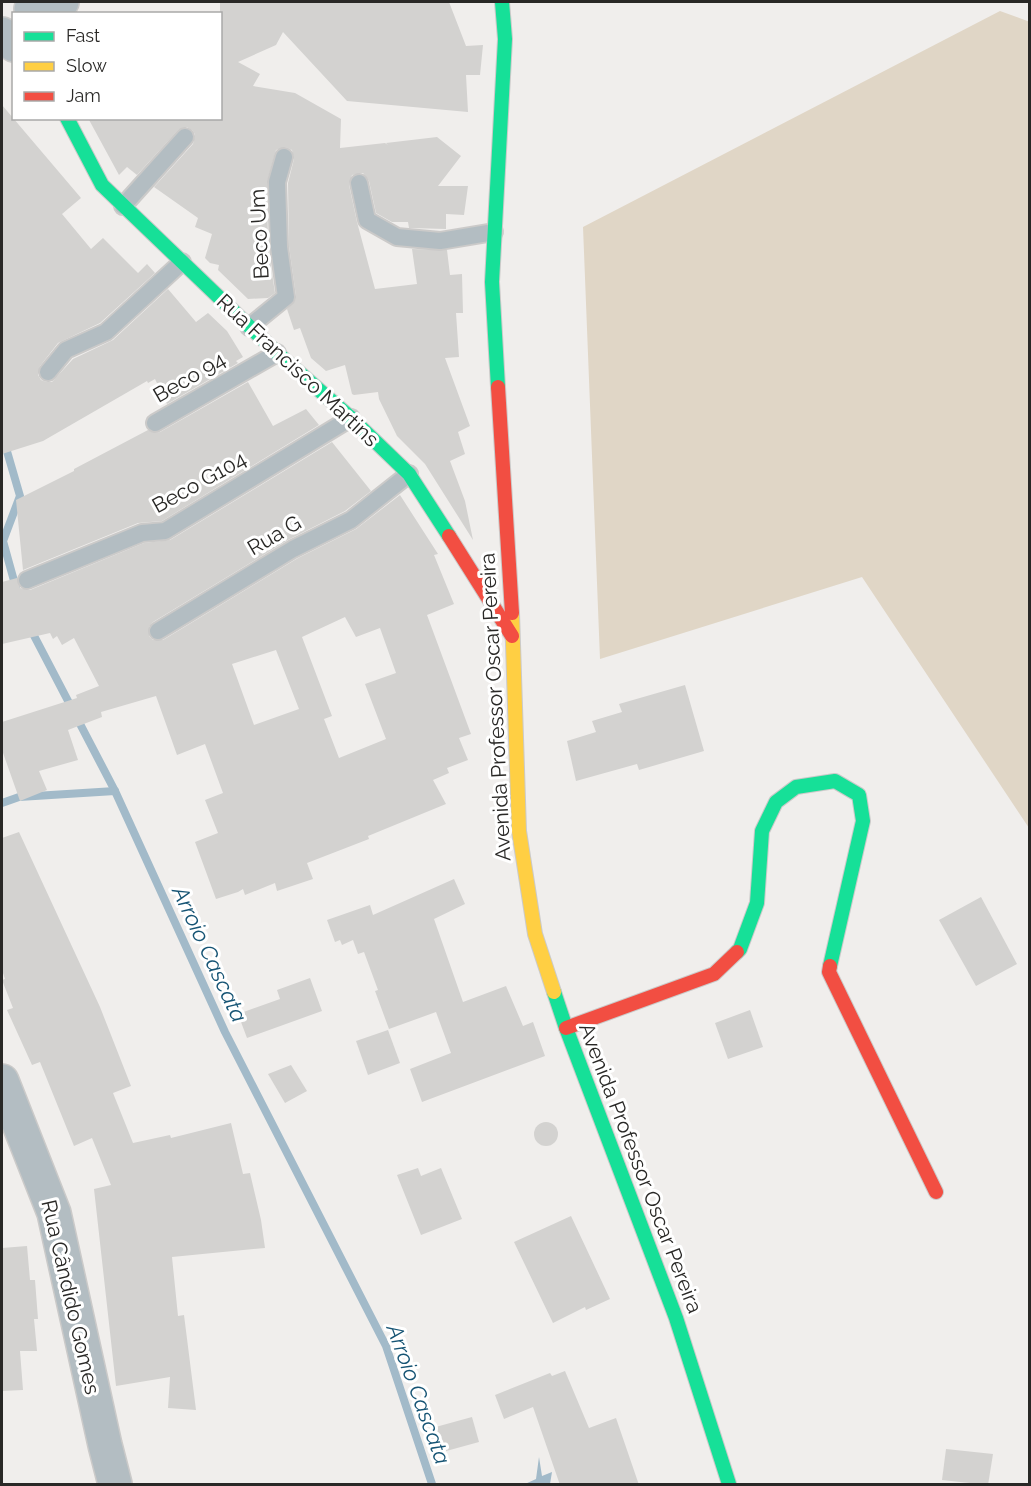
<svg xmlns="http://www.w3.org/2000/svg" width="1031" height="1486" viewBox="0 0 1031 1486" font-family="Raleway,sans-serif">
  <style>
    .green { fill: #e0d6c6 }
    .water { fill: #a2bac9 }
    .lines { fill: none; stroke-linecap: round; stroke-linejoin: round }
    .stream { stroke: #a2bac9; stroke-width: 8 }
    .building { fill: #d3d2d0; fill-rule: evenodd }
    .lane-casing { stroke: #cbcac9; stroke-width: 20 }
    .street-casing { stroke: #cbcac9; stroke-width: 36 }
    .fast-casing { stroke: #cbcac9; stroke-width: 16 }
    .slow-casing { stroke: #cbcac9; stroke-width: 16 }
    .jam-casing { stroke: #cbcac9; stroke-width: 16 }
    .lane { stroke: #b3bdc2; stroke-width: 16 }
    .street { stroke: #b3bdc2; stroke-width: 33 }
    .fast { stroke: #16e098; stroke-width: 14 }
    .slow { stroke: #ffcf43; stroke-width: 14 }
    .jam { stroke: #f24e42; stroke-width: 14 }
    .labels { text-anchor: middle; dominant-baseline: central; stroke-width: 6; stroke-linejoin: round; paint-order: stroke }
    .street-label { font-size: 21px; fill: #292826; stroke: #fff }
    .water-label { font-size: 22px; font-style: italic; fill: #165474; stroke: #fff }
  </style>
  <rect width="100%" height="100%" fill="#f0eeec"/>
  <path class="green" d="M 1000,11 L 1030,22 L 1029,828 L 862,577 L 600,659 L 583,227 Z"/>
  <path class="water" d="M 539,1457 L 542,1476 L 552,1472 L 550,1484 L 525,1484 L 536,1479 Z"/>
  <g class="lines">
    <g class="stream">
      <path d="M 2,434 L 20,496 L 3,541 L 16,588"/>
      <path d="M 30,628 L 115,791 L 225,1032 L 386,1346 L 432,1484"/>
      <path d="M 2,803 L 19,797 L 115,791"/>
    </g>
  </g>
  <g class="building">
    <path d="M 220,2 L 449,2 L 466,46 L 483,45 L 480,75 L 466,75 L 468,112 L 347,101 L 283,32 L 276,45 L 238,62 L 260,74 L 253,86 L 295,93 L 341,119 L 340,148 L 385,143 L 388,145 L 386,143 L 437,137 L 461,156 L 438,186 L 468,186 L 464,215 L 446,214 L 446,229 L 409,228 L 408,222 L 392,222 L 376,213 L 369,181 L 363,173 L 352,175 L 349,185 L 357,222 L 375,289 L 417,284 L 412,249 L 447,250 L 450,275 L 462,274 L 463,313 L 456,313 L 459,357 L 445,358 L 470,426 L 458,432 L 465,454 L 450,461 L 465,501 L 473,540 L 425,464 L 397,436 L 379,399 L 378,392 L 354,395 L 352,394 L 345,365 L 326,371 L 311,358 L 300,328 L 294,330 L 287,309 L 295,301 L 296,296 L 289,246 L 288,183 L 294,159 L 292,150 L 286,147 L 276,150 L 267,182 L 268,247 L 275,293 L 268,298 L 248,299 L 218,270 L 219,265 L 210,263 L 205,258 L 212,234 L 195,227 L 198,218 L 154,187 L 193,144 L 195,134 L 192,130 L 187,127 L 178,130 L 137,175 L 127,167 L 119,175 L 88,118 L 220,118 Z"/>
    <path d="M 2,105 L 81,198 L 62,214 L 91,249 L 103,238 L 138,273 L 147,264 L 155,273 L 100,323 L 58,343 L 40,366 L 38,375 L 41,380 L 46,382 L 52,382 L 73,359 L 113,340 L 168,289 L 196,322 L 208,313 L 227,331 L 243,357 L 236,361 L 238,363 L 167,404 L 155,379 L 148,383 L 147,381 L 43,441 L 2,454 Z"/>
    <path d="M 248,382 L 273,426 L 306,409 L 319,425 L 162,521 L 138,523 L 23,570 L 16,500 L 74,471 L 74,469 L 148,430 L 154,433 L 160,432 Z"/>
    <path d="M 332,442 L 371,491 L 345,511 L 288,540 L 153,622 L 149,627 L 149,636 L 153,640 L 163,640 L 298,558 L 356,529 L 400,495 L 438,554 L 434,555 L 454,604 L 427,615 L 471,734 L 459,738 L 468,760 L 447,768 L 449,773 L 433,780 L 446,804 L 368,836 L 369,839 L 307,863 L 313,879 L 277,891 L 275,883 L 245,895 L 243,889 L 238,892 L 216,899 L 195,842 L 218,833 L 205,800 L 223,793 L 205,744 L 177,755 L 156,696 L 101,712 L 102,717 L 68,730 L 78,760 L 39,771 L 47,790 L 20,801 L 2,750 L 2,722 L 77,698 L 76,695 L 99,686 L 74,638 L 62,645 L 57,636 L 53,639 L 50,633 L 2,644 L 2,582 L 17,578 L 20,588 L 30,590 L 144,543 L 170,540 ZM 345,617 L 356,637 L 380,628 L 396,673 L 365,684 L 386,739 L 339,758 L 324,719 L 332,716 L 302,637 ZM 276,650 L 299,709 L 254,725 L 232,664 Z"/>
    <path d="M 685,685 L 704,751 L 639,770 L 637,764 L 576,781 L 567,741 L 596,732 L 592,721 L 622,712 L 619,704 Z"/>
    <path d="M 19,832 L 100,1007 L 131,1086 L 113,1093 L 133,1143 L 170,1135 L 171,1138 L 231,1123 L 243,1174 L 250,1173 L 261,1220 L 265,1248 L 172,1257 L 178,1316 L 184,1315 L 196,1410 L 168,1408 L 170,1377 L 116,1386 L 94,1189 L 111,1185 L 92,1138 L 74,1146 L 40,1062 L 32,1065 L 7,1010 L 13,1008 L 2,980 L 5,979 L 2,970 L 2,838 Z"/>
    <path d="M 454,879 L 465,904 L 434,919 L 463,1002 L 506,986 L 523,1026 L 533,1022 L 545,1056 L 422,1102 L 410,1069 L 451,1053 L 436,1012 L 389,1029 L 375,991 L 378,990 L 364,952 L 358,954 L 353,940 L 342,945 L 340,940 L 335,942 L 327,920 L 370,905 L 373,915 Z"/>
    <path d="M 981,897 L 1017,964 L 976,986 L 939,920 Z"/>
    <path d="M 310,978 L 322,1011 L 247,1038 L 238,1014 L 280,999 L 277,990 Z"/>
    <path d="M 750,1010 L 763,1047 L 728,1059 L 715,1023 Z"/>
    <path d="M 388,1030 L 400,1063 L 368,1075 L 356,1041 Z"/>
    <path d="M 291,1065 L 307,1091 L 285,1103 L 268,1074 Z"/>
    <circle cx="546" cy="1134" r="12"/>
    <path d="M 418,1168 L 421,1176 L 441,1168 L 462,1219 L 421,1235 L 397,1175 Z"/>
    <path d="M 571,1216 L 610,1299 L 586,1310 L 585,1307 L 553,1323 L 514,1242 Z"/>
    <path d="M 27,1246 L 30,1280 L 35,1280 L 38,1319 L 34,1319 L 37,1351 L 20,1351 L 23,1390 L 2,1391 L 2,1248 Z"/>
    <path d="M 565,1371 L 589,1428 L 616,1418 L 639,1485 L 560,1485 L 533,1407 L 504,1419 L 495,1395 L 550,1373 L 552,1376 Z"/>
    <path d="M 472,1417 L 479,1442 L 439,1453 L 432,1428 Z"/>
    <path d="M 946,1449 L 993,1454 L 988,1485 L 942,1480 Z"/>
  </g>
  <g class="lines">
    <g class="lane-casing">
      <g id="lane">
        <path d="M 359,183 L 367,220 L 397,237 L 440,241 L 494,232"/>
        <path d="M 123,206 L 185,137"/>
        <path d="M 249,327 L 286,297 L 279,247 L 277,182 L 284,157"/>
        <path d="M 48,372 L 66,350 L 106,332 L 182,262"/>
        <path d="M 155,423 L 277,353"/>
        <path d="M 27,580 L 142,533 L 165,531 L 351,418"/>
        <path d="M 158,631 L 293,549 L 351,520 L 409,474"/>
      </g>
    </g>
    <g class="street-casing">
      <g id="street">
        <path d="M 31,9 L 62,2"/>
        <path d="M 2,34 L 14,45"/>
        <path d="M 2,1081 L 54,1213 L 105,1445 L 115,1484"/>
      </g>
    </g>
    <g class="fast-casing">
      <g id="fast">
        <path d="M 67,118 L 102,185 L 277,353 L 351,418 L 409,474 L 449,536"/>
        <path d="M 498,387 L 492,282 L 505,39 L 502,2"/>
        <path d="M 737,952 L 740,949 L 757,903 L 762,831 L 776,802 L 796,787 L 835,781 L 859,795 L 863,821 L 830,966"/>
        <path d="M 554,992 L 566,1028 L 676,1318 L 729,1484"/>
      </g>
    </g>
    <g class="slow-casing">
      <path id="slow" d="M 512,613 L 519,831 L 535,934 L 554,992"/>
    </g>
    <g class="jam-casing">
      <g id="jam">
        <path d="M 498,387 L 512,613"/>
        <path d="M 449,536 L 512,636"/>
        <path d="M 830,966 L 829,972 L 936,1192"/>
        <path d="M 566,1028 L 714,974 L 737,952"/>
      </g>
    </g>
    <use href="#lane" class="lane"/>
    <use href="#street" class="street"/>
    <use href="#fast" class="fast"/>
    <use href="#slow" class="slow"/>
    <use href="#jam" class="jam"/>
  </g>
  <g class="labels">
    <g class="street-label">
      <text transform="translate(259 234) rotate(-93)">Beco Um</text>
      <text transform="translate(298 370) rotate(43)">Rua Francisco Martins</text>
      <text transform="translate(189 377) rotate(-30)">Beco 94</text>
      <text transform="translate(199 482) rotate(-29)">Beco G104</text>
      <text transform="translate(274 535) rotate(-30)">Rua G</text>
      <text transform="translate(495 707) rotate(-93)">Avenida Professor Oscar Pereira</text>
      <text transform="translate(641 1168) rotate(69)">Avenida Professor Oscar Pereira</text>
      <text transform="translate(71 1297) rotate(77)">Rua Cândido Gomes</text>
    </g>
    <g class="water-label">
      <text transform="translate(210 954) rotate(65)">Arroio Cascata</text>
      <text transform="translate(419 1394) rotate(70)">Arroio Cascata</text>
    </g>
  </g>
  <rect width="1031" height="1486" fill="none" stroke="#292826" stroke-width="6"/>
  <rect x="12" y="12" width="210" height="108" fill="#ffffff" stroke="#a9a9a8" stroke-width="1.5"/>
  <rect x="24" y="32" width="30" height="9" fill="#16e098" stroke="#a9a9a8" stroke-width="1.5"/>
  <text x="66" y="42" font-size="18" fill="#292826">Fast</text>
  <rect x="24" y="62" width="30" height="9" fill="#ffcf43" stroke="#a9a9a8" stroke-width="1.5"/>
  <text x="66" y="72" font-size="18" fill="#292826">Slow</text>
  <rect x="24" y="92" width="30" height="9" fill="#f24e42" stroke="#a9a9a8" stroke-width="1.5"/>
  <text x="66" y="102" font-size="18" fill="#292826">Jam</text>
</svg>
